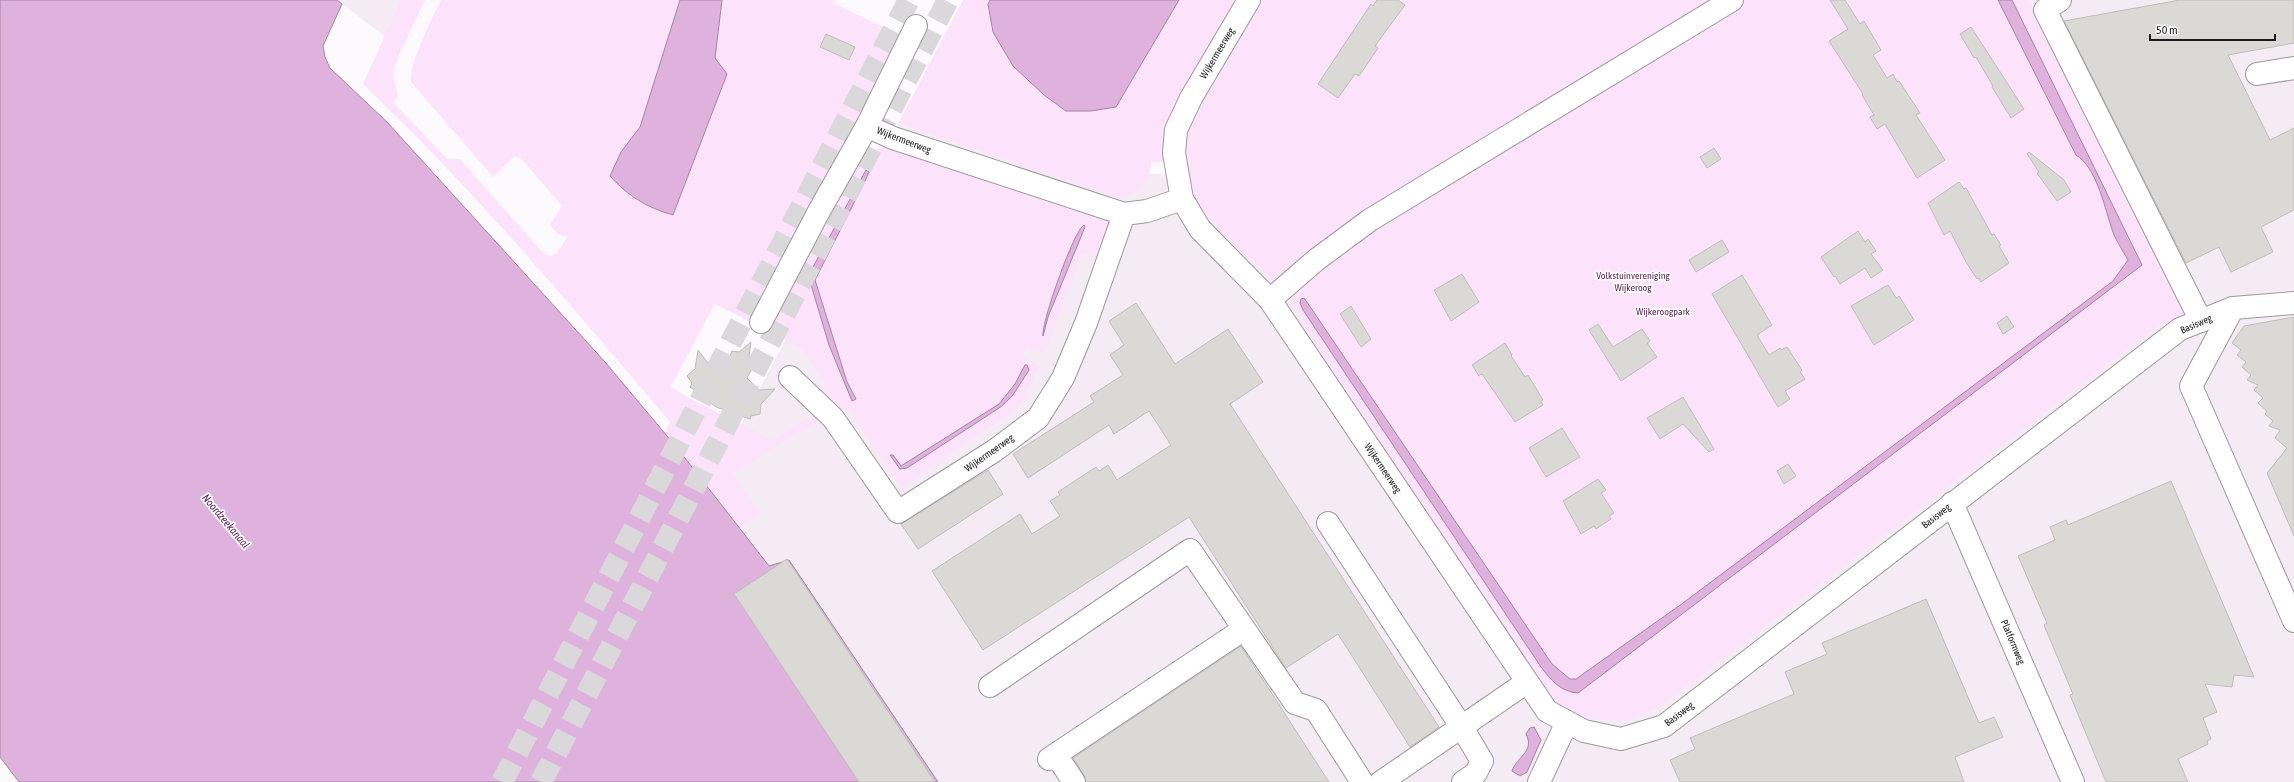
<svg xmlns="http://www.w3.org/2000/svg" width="2294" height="782" viewBox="0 0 2294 782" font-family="'Asap Condensed',sans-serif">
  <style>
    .built { fill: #f5ebf4 }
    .green { fill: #fde2fb; fill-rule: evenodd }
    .water { fill: #dfb1dd; stroke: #a484a3 }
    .building { fill: #dad9d5; stroke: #bebdb9 }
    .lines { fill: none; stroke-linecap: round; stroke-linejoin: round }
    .highway-tunnel { stroke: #dbd8db; stroke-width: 22; stroke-dasharray: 22 11; stroke-linecap: butt }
    .minor-casing { stroke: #9c999c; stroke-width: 24 }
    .minor { stroke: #fff; stroke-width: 22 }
    .labels { text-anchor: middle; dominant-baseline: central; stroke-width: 3.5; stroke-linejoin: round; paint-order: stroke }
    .street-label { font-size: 10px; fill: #1b1a1b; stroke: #fff }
    .park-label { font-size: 10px; fill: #5f285e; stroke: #fff }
    .water-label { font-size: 11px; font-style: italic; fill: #5d265c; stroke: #fff }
  </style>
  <rect width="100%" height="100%" fill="#fdfafd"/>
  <g class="built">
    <path d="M 337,0 L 410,0 L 390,40 Z"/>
    <path d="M 2022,0 L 2294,0 L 2294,782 L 938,782 L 789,560 L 769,567 L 708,488 L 898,124 L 1048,174 L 1202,174 Z"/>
  </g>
  <g class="green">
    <path d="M 401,0 L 425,0 L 399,55 L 393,75 L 398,95 L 394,103 L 447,159 L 460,159 L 543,253 L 551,256 L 557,253 L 568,236 L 559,235 L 550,225 L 562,206 L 520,157 L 514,157 L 493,177 L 411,82 C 408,65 433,17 441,0 L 680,0 L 640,127 L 621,152 L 624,192 L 639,202 L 673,215 L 727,74 L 715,58 L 722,0 L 834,0 L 833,3 L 902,36 L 753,323 L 715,304 L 671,386 L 685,396 L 773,440 L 818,411 L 823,418 L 732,474 L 759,513 L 739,528 L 665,433 L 670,422 C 572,306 473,189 363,84 Z"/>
    <path d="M 963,0 L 2028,0 L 2188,313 L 2155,328 L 1664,703 L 1631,721 L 1587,719 L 1570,715 L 1546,697 L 1327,366 L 1302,319 L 1289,301 L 1267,274 L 1240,251 L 1216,227 L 1189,190 L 1186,162 L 1152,162 C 1145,188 1144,191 1118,198 L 898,124 Z"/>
    <path d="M 885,147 L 918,155 L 1098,214 L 1111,226 L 1096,258 L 1083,252 L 1045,353 L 1027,348 L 1022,356 L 1040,366 L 1022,400 L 1014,411 L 902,487 L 855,420 L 852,410 L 836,411 L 823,387 L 826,383 L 800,347 L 766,331 L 861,153 ZM 864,171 L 869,172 L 865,181 L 815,280 L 847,382 L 856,399 L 848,394 L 838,370 L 810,280 L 813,267 ZM 1085,227 L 1048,317 L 1045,335 L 1046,313 L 1076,237 ZM 1025,365 L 1029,370 L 1013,395 L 1002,406 L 900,469 L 893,456 L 900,466 L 999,404 L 1015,384 Z"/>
  </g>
  <g class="water">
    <path d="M 0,0 L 337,0 L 342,4 L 323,46 L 325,57 L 330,68 L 387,122 L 605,362 L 678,449 L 769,566 L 789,560 L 938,782 L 19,782 L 0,757 Z"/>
    <path d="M 680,0 L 722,0 L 715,58 L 727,74 L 673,215 C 646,207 629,197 610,176 L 621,152 L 640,127 Z"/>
    <path d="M 990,0 L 1179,0 L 1116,107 L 1091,111 L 1066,111 L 1044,95 L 1013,66 L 993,32 L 988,4 Z"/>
    <path d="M 1998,0 L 2012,0 L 2142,265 L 1578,693 C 1561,692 1551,680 1541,667 L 1303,310 L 1300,303 L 1301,299 L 1304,298 L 1315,314 L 1552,664 L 1570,679 L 1576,679 L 1683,603 L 2113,281 L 2128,260 C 2122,249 2114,238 2111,226 C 2104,205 2096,167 2076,155 Z"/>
    <path d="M 866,170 L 869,172 L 865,181 L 815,280 L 847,382 L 856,399 L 852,401 L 829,345 L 812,288 L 810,280 L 813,267 Z"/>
    <path d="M 1084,225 L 1085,227 L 1048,317 L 1043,336 C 1041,323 1074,230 1084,225 Z"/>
    <path d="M 1025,365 L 1027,365 L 1029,370 L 1013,395 L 1002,406 L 907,468 L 900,469 L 890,455 L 893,455 L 901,466 L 999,404 L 1015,384 Z"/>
    <path d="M 1534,727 L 1541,740 L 1527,772 L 1520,776 L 1512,771 C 1517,756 1535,752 1526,734 L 1530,728 Z"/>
  </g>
  <g class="building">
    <path d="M 1377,0 L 1398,0 L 1405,5 L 1375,46 L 1378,48 L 1359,76 L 1355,74 L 1338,98 L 1318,84 L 1371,4 L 1373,6 Z"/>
    <path d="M 1830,0 L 1845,0 L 1860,24 L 1864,21 L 1881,50 L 1873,55 L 1887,78 L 1893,74 L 1897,82 L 1899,81 L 1920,113 L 1916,115 L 1945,160 L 1917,178 L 1885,124 L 1877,129 L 1870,117 L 1874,115 L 1862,95 L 1863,94 L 1829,41 L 1848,29 Z"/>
    <path d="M 2180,0 L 2294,0 L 2294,43 L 2228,55 L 2270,140 L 2294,128 L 2294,210 L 2261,227 L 2273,252 L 2231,272 L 2219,247 L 2186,263 L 2064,21 Z"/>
    <path d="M 1971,27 L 2024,109 L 2011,118 L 1992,87 L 1993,86 L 1976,57 L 1974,58 L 1960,34 Z"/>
    <path d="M 826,34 L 855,47 L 849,60 L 820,47 Z"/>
    <path d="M 1714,148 L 1721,159 L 1707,168 L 1700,157 Z"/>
    <path d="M 2029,152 L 2064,180 L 2071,192 L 2057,201 L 2037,173 L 2039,172 L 2027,154 Z"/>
    <path d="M 1959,182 L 1964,189 L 1966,188 L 1992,235 L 1994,234 L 2001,245 L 1999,246 L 2009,263 L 1981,282 L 1979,278 L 1977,279 L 1966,262 L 1950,231 L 1944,235 L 1928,203 Z"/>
    <path d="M 1858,231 L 1865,242 L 1868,239 L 1876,251 L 1871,254 L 1883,270 L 1871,278 L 1865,268 L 1840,284 L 1835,276 L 1834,277 L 1821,257 Z"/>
    <path d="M 1722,240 L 1729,252 L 1696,272 L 1689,260 Z"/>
    <path d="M 1462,274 L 1479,302 L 1451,321 L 1434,290 Z"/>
    <path d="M 1742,275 L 1772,325 L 1757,335 L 1769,355 L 1780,348 L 1781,350 L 1787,347 L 1802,370 L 1800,372 L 1805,379 L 1785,391 L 1790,399 L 1778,407 L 1712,294 Z"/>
    <path d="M 1888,285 L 1896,298 L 1899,296 L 1914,320 L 1874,345 L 1851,306 Z"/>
    <path d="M 1136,303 L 1175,364 L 1228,329 L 1263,382 L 1230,404 L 1439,727 L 1410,747 L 1338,634 L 1286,668 L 1189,517 L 983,650 L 932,571 L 1020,514 L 1032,534 L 1060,516 L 1050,501 L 1060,495 L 1058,492 L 1096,467 L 1099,471 L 1108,465 L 1117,480 L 1171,445 L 1149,411 L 1114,434 L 1109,425 L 1028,478 L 1013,454 L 1094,402 L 1090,396 L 1123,375 L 1110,355 L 1124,345 L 1109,321 Z"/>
    <path d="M 1351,306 L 1371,339 L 1361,347 L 1340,314 Z"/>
    <path d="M 2007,316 L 2014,327 L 2003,334 L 1997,323 Z"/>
    <path d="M 2294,317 L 2294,536 L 2267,473 L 2287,448 L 2275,438 L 2280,430 L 2269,426 L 2273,421 L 2265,414 L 2267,411 L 2258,403 L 2263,398 L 2254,390 L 2258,385 L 2247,380 L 2251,375 L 2242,367 L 2246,362 L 2237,355 L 2241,350 L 2232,343 L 2244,326 Z"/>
    <path d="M 1598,324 L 1613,347 L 1642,329 L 1650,341 L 1647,343 L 1657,357 L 1621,381 L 1589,330 Z"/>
    <path d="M 751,342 L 749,357 L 755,363 L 747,378 L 759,390 L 775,389 L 761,404 L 760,414 L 751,416 L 750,419 L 716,407 L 690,387 L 692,383 L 687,376 L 695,369 L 698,350 L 708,363 L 725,366 L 732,351 L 739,352 Z"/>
    <path d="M 1505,343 L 1512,355 L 1511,356 L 1525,377 L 1528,375 L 1543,400 L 1541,401 L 1543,405 L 1515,422 L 1482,374 L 1479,376 L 1472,365 Z"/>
    <path d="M 1683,397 L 1714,449 L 1709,452 L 1683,424 L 1660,439 L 1647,418 Z"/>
    <path d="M 1562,428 L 1580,457 L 1546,477 L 1529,448 Z"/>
    <path d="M 1788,464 L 1796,476 L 1784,484 L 1777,471 Z"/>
    <path d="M 988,470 L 1003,494 L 918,549 L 901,524 Z"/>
    <path d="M 1598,479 L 1606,490 L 1601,493 L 1614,513 L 1609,516 L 1611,519 L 1596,529 L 1594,526 L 1581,534 L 1563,501 Z"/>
    <path d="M 2171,481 L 2254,677 L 2234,675 L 2232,687 L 2205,684 L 2217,712 L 2203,718 L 2211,739 L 2207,741 L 2208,744 L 2178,759 L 2188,782 L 2106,782 L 2070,695 L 2073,694 L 2044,625 L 2047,623 L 2018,556 L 2055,540 L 2050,527 L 2066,520 L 2068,525 Z"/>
    <path d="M 787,559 L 935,782 L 859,782 L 734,594 Z"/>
    <path d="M 1926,599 L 1979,723 L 1994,717 L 2003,737 L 1955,757 L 1964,782 L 1680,782 L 1670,760 L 1695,749 L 1690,738 L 1794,694 L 1785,672 L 1827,654 L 1822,643 Z"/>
    <path d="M 1241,646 L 1329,782 L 1086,782 L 1084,775 L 1073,758 Z"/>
  </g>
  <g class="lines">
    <g class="highway-tunnel">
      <path d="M 502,782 L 909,0"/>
      <path d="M 541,782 L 948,0"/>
    </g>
    <g class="minor-casing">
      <g id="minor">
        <path d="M 1249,0 L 1191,98 L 1176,130 L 1174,153 L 1182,199 L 1200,229 L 1270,300 L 1547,711 L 1584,731 L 1621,739 L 1664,726 L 2180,329 L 2233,308 L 2294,303"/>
        <path d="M 2060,0 L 2045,10 L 2201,321"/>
        <path d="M 2257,74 L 2294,68"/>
        <path d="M 867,126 L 916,26"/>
        <path d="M 1270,300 L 1316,260 L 1370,220 L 1732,0"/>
        <path d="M 2233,308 L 2191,386 L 2294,621"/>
        <path d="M 761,322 L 818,213 L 867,126 L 893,138 L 1124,214 L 1147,211 L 1182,199"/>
        <path d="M 790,377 L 833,418 L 898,512 L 994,451 L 1038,418 L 1063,378 L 1086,323 L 1124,214"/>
        <path d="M 1952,503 L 2073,782"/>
        <path d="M 1328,523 L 1461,726 L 1482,761 L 1476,773 L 1463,782"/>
        <path d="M 990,686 L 1190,550 L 1295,703 L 1316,710 L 1362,782"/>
        <path d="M 1056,755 L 1074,782"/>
        <path d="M 1049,759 L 1244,629"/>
        <path d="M 1381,782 L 1527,682"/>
        <path d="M 1539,782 L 1567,722"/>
      </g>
    </g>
    <use href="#minor" class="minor"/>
  </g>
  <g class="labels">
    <g class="street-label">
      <text transform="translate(1217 53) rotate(-59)">Wijkermeerweg</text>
      <text transform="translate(904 140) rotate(21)">Wijkermeerweg</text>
      <text transform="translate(2196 324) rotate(-24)">Basisweg</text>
      <text transform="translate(989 453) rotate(-35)">Wijkermeerweg</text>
      <text transform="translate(1383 468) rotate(56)">Wijkermeerweg</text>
      <text transform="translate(1936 516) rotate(-38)">Basisweg</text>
      <text transform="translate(2013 642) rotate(67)">Platformweg</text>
      <text transform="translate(1679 714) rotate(-37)">Basisweg</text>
    </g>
    <g class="park-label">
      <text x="1633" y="275">Volkstuinvereniging<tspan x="1633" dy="12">Wijkeroog</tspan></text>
      <text x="1663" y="311">Wijkeroogpark</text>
    </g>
    <g class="water-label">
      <text transform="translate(226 521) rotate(50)">Noordzeekanaal</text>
    </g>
  </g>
  <path d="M2150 34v6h125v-6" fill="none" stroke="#1b1a1b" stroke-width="2"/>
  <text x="2156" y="34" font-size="12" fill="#1b1a1b" stroke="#ffffff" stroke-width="3" paint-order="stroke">50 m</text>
</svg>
